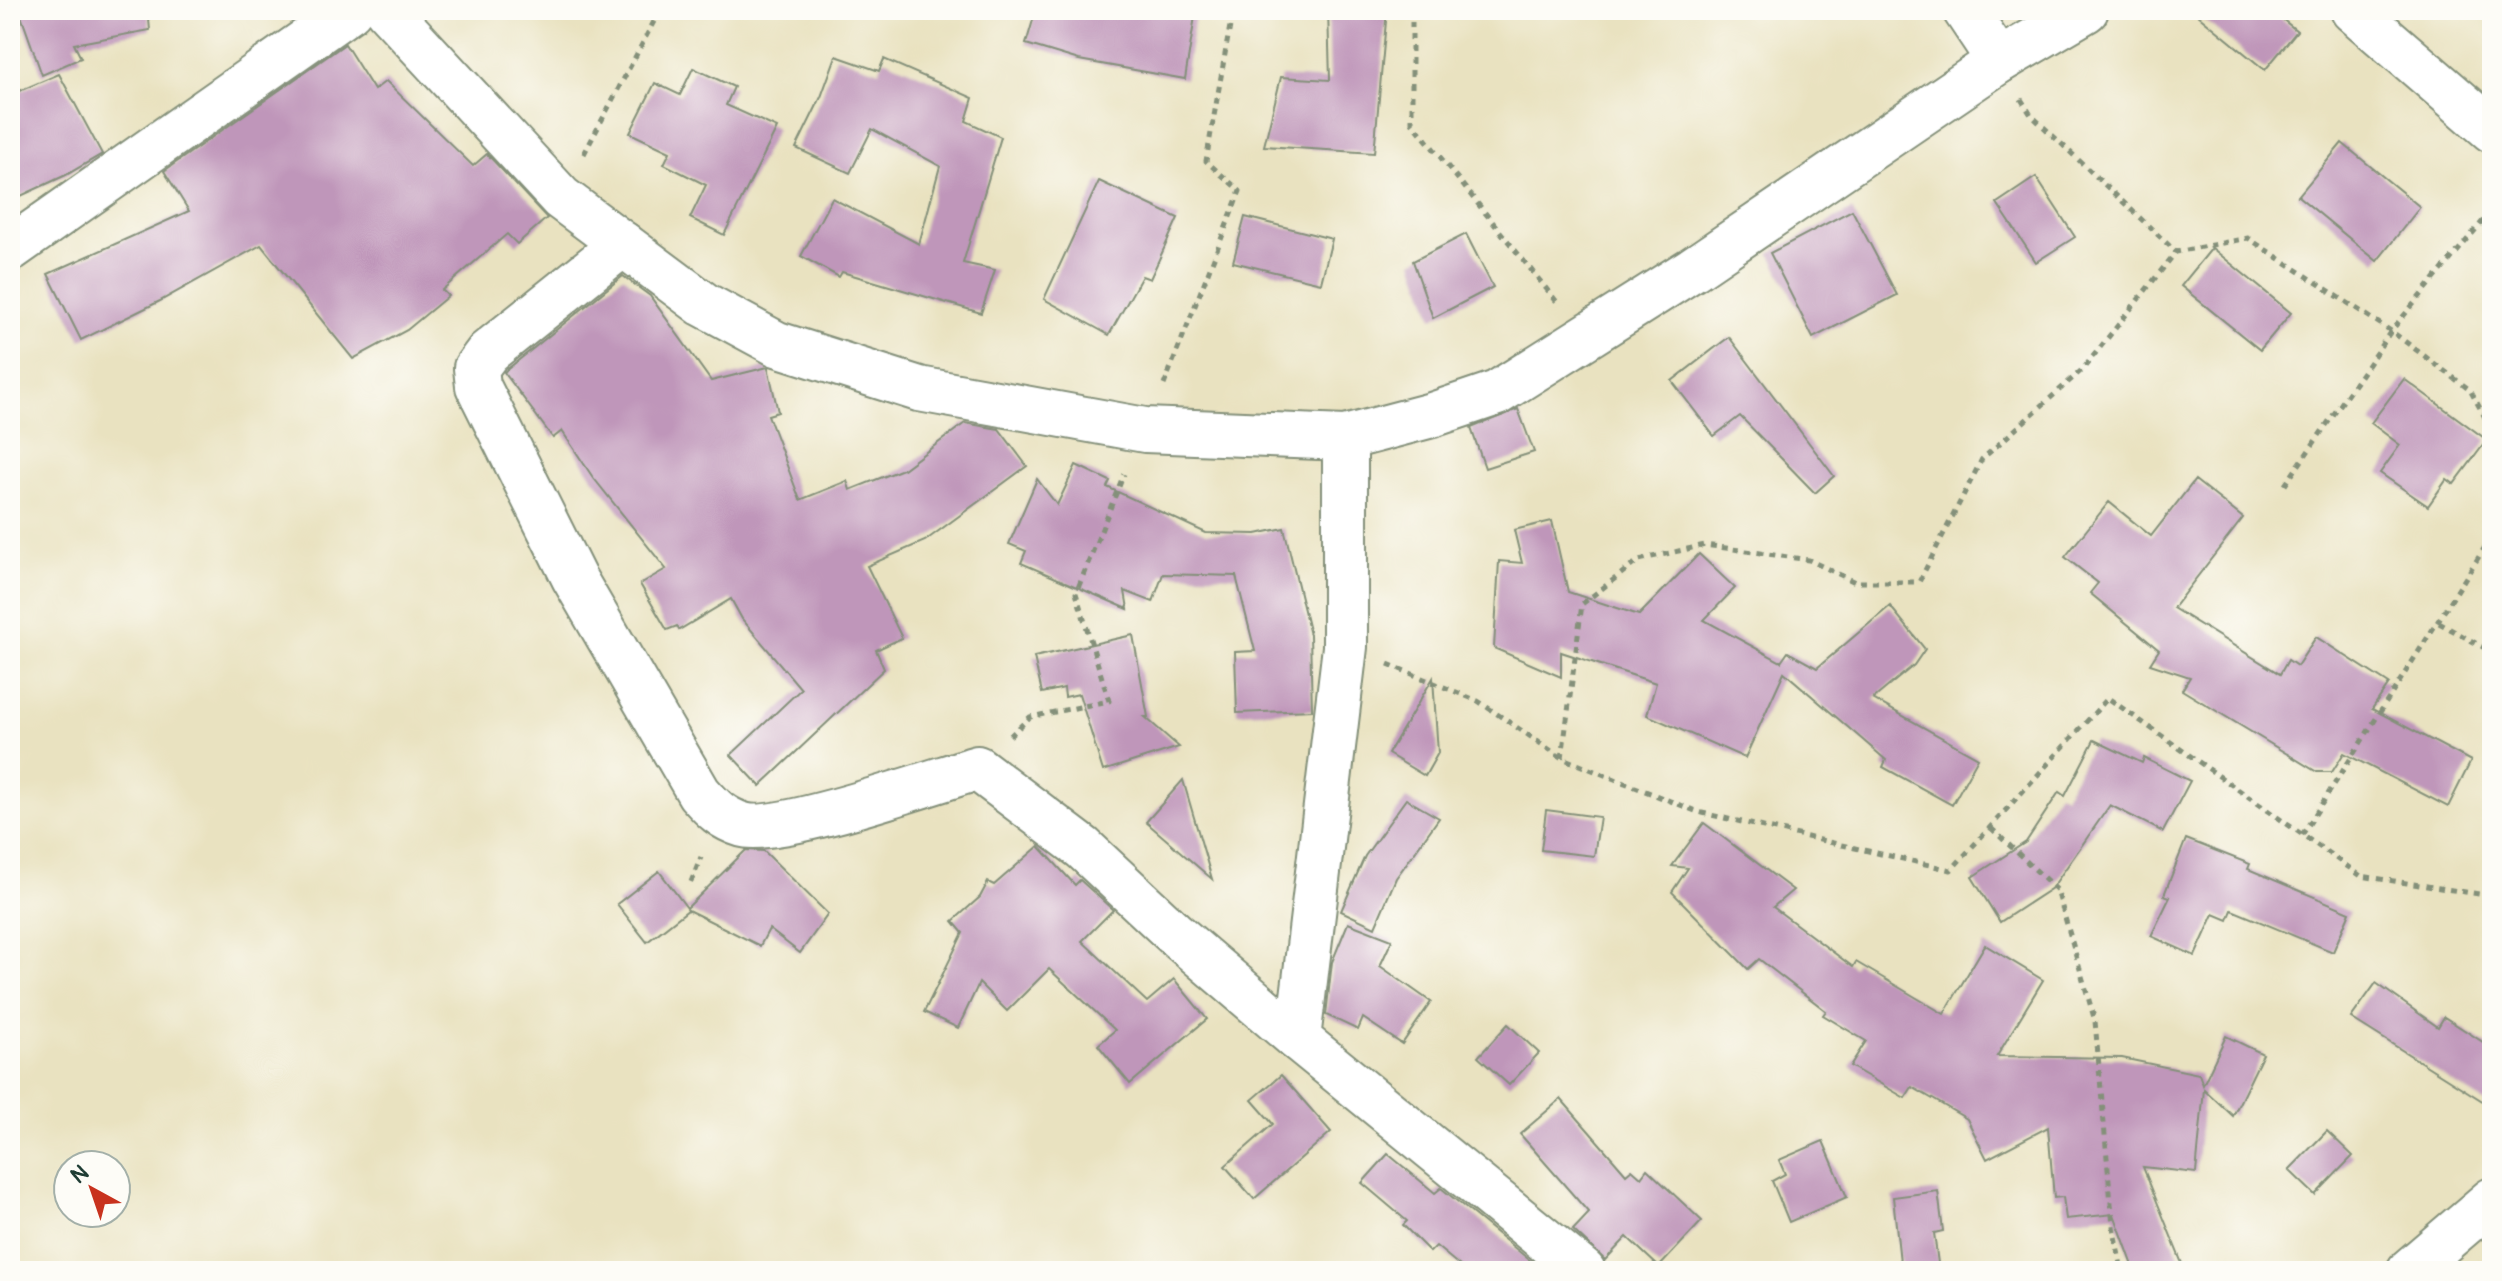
<svg xmlns="http://www.w3.org/2000/svg" width="2502" height="1281" viewBox="0 0 2502 1281" font-family="Pangolin,sans-serif">
  <style>
    .building { fill: #bf96ba }
    .lines { fill: none; stroke-linecap: round; stroke-linejoin: round }
    .minor-casing { stroke: #84907a; stroke-width: 48 }
    .path { stroke: #84907a; stroke-width: 5; stroke-dasharray: 6 6; stroke-linecap: butt }
    .minor { stroke: #fff; stroke-width: 44 }
  </style>
  <rect width="100%" height="100%" fill="#fdfcf7"/>
  <filter id="ink" filterUnits="userSpaceOnUse"><feTurbulence type="fractalNoise" baseFrequency=".0125" numOctaves="2"/><feDisplacementMap in="SourceGraphic" scale="16" xChannelSelector="R" yChannelSelector="G"/><feConvolveMatrix kernelMatrix="1 2 1 2 8 2 1 2 1" color-interpolation-filters="sRGB"/></filter>
  <filter id="wash" filterUnits="userSpaceOnUse"><feTurbulence type="fractalNoise" baseFrequency=".006" numOctaves="4" result="noise"/><feDisplacementMap in="SourceGraphic" scale="32" xChannelSelector="R" yChannelSelector="G"/><feGaussianBlur stdDeviation="1.8" result="paint"/><feColorMatrix in="noise" values="0 0 0 0 0 0 0 0 0 0 0 0 0 0 0 0 0 1.4 0 .05"/><feComposite in="paint" operator="in"/></filter>
  <g filter="url(#wash)">
    <rect width="100%" height="100%" fill="#e9e2c0"/>
    <g id="blocks">
      <g class="building">
        <path d="M 19,10 L 148,10 L 150,30 L 74,44 L 81,58 L 42,75 Z"/>
        <path d="M 1036,10 L 1196,10 L 1185,79 L 1079,60 L 1026,44 Z"/>
        <path d="M 1328,10 L 1387,10 L 1374,153 L 1264,146 L 1281,77 L 1330,80 Z"/>
        <path d="M 2192,10 L 2271,10 L 2297,31 L 2265,70 Z"/>
        <path d="M 345,44 L 374,90 L 386,81 L 473,166 L 487,154 L 547,218 L 517,244 L 507,234 L 442,290 L 448,296 L 407,330 L 353,359 L 261,245 L 160,301 L 81,340 L 48,274 L 189,211 L 164,171 Z"/>
        <path d="M 836,56 L 879,71 L 884,59 L 973,98 L 966,121 L 1001,137 L 963,263 L 995,270 L 981,313 L 842,272 L 839,277 L 801,256 L 832,198 L 919,244 L 940,166 L 872,129 L 850,173 L 796,148 L 821,97 Z"/>
        <path d="M 693,68 L 734,87 L 726,105 L 777,128 L 724,235 L 690,218 L 706,185 L 664,164 L 670,152 L 630,133 L 655,83 L 680,95 Z"/>
        <path d="M 59,74 L 102,154 L 66,175 L 10,201 L 10,95 Z"/>
        <path d="M 2342,143 L 2420,207 L 2377,261 L 2298,196 Z"/>
        <path d="M 2036,177 L 2075,237 L 2036,262 L 1997,203 Z"/>
        <path d="M 1099,181 L 1178,218 L 1150,279 L 1142,276 L 1109,335 L 1044,299 Z"/>
        <path d="M 1852,210 L 1897,295 L 1813,338 L 1770,253 Z"/>
        <path d="M 1245,217 L 1332,239 L 1321,283 L 1233,262 Z"/>
        <path d="M 1466,234 L 1493,287 L 1433,318 L 1413,261 Z"/>
        <path d="M 2212,248 L 2291,313 L 2260,350 L 2181,286 Z"/>
        <path d="M 623,276 L 650,296 L 711,381 L 768,367 L 778,412 L 768,415 L 800,500 L 847,481 L 850,490 L 903,469 L 965,423 L 999,429 L 1027,466 L 925,541 L 867,566 L 902,638 L 876,650 L 884,669 L 760,786 L 731,755 L 801,689 L 742,619 L 731,599 L 679,630 L 677,626 L 667,630 L 640,584 L 666,569 L 592,476 L 562,431 L 553,438 L 504,372 Z"/>
        <path d="M 1729,337 L 1834,476 L 1815,493 L 1740,416 L 1714,436 L 1672,381 Z"/>
        <path d="M 2404,379 L 2487,440 L 2454,484 L 2447,479 L 2428,506 L 2380,473 L 2400,445 L 2371,423 Z"/>
        <path d="M 1518,409 L 1534,452 L 1485,468 L 1471,428 Z"/>
        <path d="M 1076,465 L 1110,481 L 1107,487 L 1206,533 L 1256,534 L 1284,528 L 1310,635 L 1312,710 L 1237,713 L 1235,652 L 1255,651 L 1236,576 L 1163,574 L 1153,602 L 1125,591 L 1128,609 L 1021,563 L 1026,551 L 1009,544 L 1037,479 L 1057,505 Z"/>
        <path d="M 2195,480 L 2243,518 L 2173,608 L 2280,674 L 2288,660 L 2297,666 L 2316,637 L 2389,684 L 2372,709 L 2471,761 L 2448,807 L 2344,753 L 2332,772 L 2317,772 L 2182,690 L 2190,677 L 2150,664 L 2159,650 L 2090,593 L 2098,583 L 2065,557 L 2109,502 L 2151,536 Z"/>
        <path d="M 1552,521 L 1568,592 L 1639,615 L 1699,554 L 1735,588 L 1704,620 L 1781,662 L 1788,652 L 1817,668 L 1890,606 L 1925,649 L 1914,665 L 1873,699 L 1978,758 L 1952,805 L 1883,767 L 1886,760 L 1784,672 L 1745,758 L 1647,715 L 1656,683 L 1561,652 L 1561,677 L 1494,648 L 1499,561 L 1522,563 L 1514,530 Z"/>
        <path d="M 1133,635 L 1148,717 L 1145,717 L 1179,747 L 1103,771 L 1079,694 L 1065,697 L 1064,688 L 1042,693 L 1034,657 Z"/>
        <path d="M 1433,678 L 1438,753 L 1425,776 L 1388,754 Z"/>
        <path d="M 2094,740 L 2142,763 L 2144,758 L 2190,781 L 2163,832 L 2110,805 L 2052,888 L 2000,922 L 1972,877 L 2026,842 L 2059,792 L 2065,796 Z"/>
        <path d="M 1183,780 L 1212,879 L 1146,822 Z"/>
        <path d="M 1406,799 L 1439,818 L 1396,878 L 1375,927 L 1341,911 L 1365,856 Z"/>
        <path d="M 1546,810 L 1600,817 L 1594,856 L 1541,850 Z"/>
        <path d="M 1704,823 L 1793,890 L 1773,907 L 1853,967 L 1856,962 L 1944,1014 L 1985,945 L 2043,980 L 1997,1056 L 2122,1058 L 2199,1074 L 2203,1085 L 2226,1036 L 2263,1054 L 2233,1116 L 2204,1089 L 2196,1173 L 2143,1167 L 2185,1271 L 2135,1271 L 2114,1214 L 2066,1219 L 2063,1197 L 2054,1198 L 2048,1127 L 1987,1159 L 1967,1119 L 1912,1087 L 1905,1098 L 1850,1066 L 1866,1041 L 1823,1015 L 1826,1011 L 1759,959 L 1748,969 L 1672,892 L 1688,868 L 1672,866 Z"/>
        <path d="M 2186,839 L 2250,864 L 2248,869 L 2350,912 L 2333,952 L 2232,910 L 2228,920 L 2214,914 L 2195,956 L 2151,936 L 2170,897 L 2164,895 Z"/>
        <path d="M 1039,846 L 1075,885 L 1080,880 L 1113,910 L 1082,941 L 1147,1002 L 1174,979 L 1207,1019 L 1130,1084 L 1098,1045 L 1115,1030 L 1049,969 L 1007,1011 L 979,983 L 958,1028 L 924,1012 L 963,933 L 953,921 L 980,897 L 988,882 L 994,885 Z"/>
        <path d="M 746,850 L 764,851 L 828,914 L 800,953 L 769,929 L 760,946 L 688,910 L 647,942 L 617,904 L 659,871 L 687,908 Z"/>
        <path d="M 1348,923 L 1392,940 L 1380,966 L 1431,1002 L 1402,1044 L 1363,1018 L 1358,1030 L 1326,1015 L 1332,962 Z"/>
        <path d="M 2376,983 L 2438,1027 L 2444,1017 L 2492,1048 L 2492,1107 L 2351,1018 Z"/>
        <path d="M 1508,1024 L 1539,1053 L 1509,1085 L 1478,1057 Z"/>
        <path d="M 1281,1075 L 1331,1132 L 1254,1199 L 1225,1166 L 1273,1124 L 1252,1100 Z"/>
        <path d="M 1561,1099 L 1626,1174 L 1632,1169 L 1641,1177 L 1647,1169 L 1702,1221 L 1659,1267 L 1627,1237 L 1605,1260 L 1573,1230 L 1589,1213 L 1520,1134 Z"/>
        <path d="M 2327,1131 L 2353,1156 L 2315,1195 L 2289,1170 Z"/>
        <path d="M 1823,1141 L 1847,1197 L 1789,1222 L 1772,1181 L 1785,1174 L 1779,1160 Z"/>
        <path d="M 1388,1154 L 1435,1193 L 1441,1188 L 1543,1271 L 1466,1271 L 1436,1246 L 1430,1252 L 1403,1225 L 1407,1221 L 1362,1183 Z"/>
        <path d="M 1938,1191 L 1943,1231 L 1934,1233 L 1939,1271 L 1901,1271 L 1893,1197 Z"/>
      </g>
    </g>
  </g>
  <g filter="url(#ink)">
    <use href="#blocks" fill-opacity="0" stroke="#84907a" stroke-width="2"/>
    <g class="lines">
      <g class="minor-casing">
        <g id="minor">
          <path d="M 387,10 L 561,198 L 703,304 L 777,344 L 919,389 L 1145,430 L 1345,438 L 1432,415 L 1497,393 L 1693,269 L 1999,61 L 2086,10"/>
          <path d="M 1965,10 L 1999,61"/>
          <path d="M 2353,10 L 2492,130"/>
          <path d="M 623,244 L 488,352 L 476,368 L 478,386 L 574,578 L 699,793 C 713,809 723,819 743,825 C 779,835 933,781 977,768 L 1083,848 L 1175,934 L 1298,1039"/>
          <path d="M 10,249 L 350,10"/>
          <path d="M 1345,438 L 1345,647 L 1298,1039 L 1583,1271"/>
          <path d="M 2409,1271 L 2492,1200"/>
        </g>
      </g>
      <g class="path">
        <path d="M 1412,10 L 1412,122 L 1557,302"/>
        <path d="M 2021,99 L 2031,115 L 2176,252"/>
        <path d="M 584,154 L 660,10"/>
        <path d="M 1164,385 L 1240,191 L 1206,161 L 1230,26 L 1228,10"/>
        <path d="M 2285,485 L 2391,331 L 2470,390 L 2492,430"/>
        <path d="M 2439,623 L 2492,652"/>
        <path d="M 1388,664 L 1478,701 L 1562,758 L 1698,812 L 1951,870 L 2108,698 L 2361,876 L 2492,896"/>
        <path d="M 1010,736 L 1030,717 L 1109,701 L 1076,593 L 1124,474"/>
        <path d="M 1562,758 L 1582,604 L 1639,560 L 1705,545 L 1809,560 L 1855,582 L 1919,582 L 1982,459 L 2083,369 L 2176,252 L 2248,238 L 2391,331 L 2492,210"/>
        <path d="M 1991,828 L 2057,890 L 2095,1021 L 2113,1226 L 2122,1271"/>
        <path d="M 2302,835 L 2492,536"/>
        <path d="M 691,882 L 701,857"/>
      </g>
      <use href="#minor" class="minor"/>
    </g>
  </g>
  <rect width="2502" height="1281" fill="none" stroke="#fdfcf7" stroke-width="40"/>
  <g transform="translate(92 1189) rotate(320)"><circle r="38" fill="#fdfcf7" stroke="#a4b0a9" stroke-width="2"/>
  <path d="M0-6L14 30L0 20L-14 30Z" fill="#c8321e"/>
  <text y="-12" font-size="22" font-weight="bold" text-anchor="middle" fill="#1f3d34">N</text>
  </g>
</svg>
